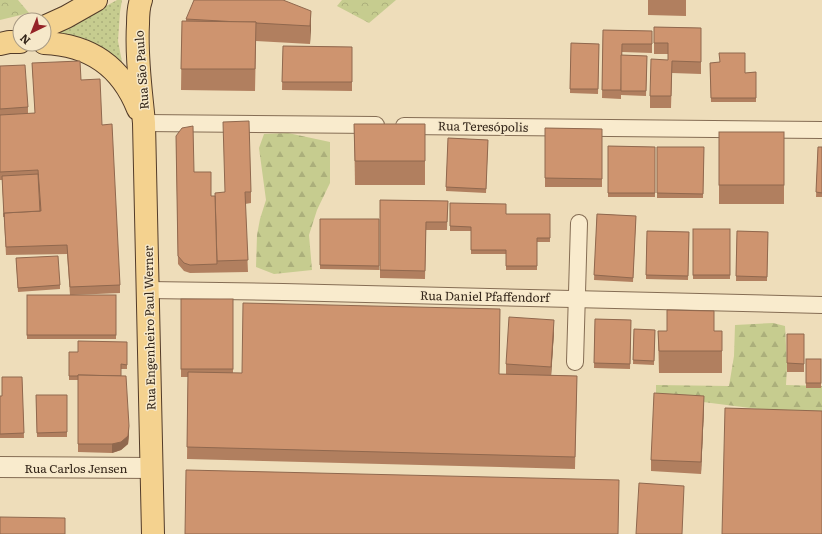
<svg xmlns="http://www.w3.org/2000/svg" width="822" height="534" viewBox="0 0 822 534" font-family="Literata,serif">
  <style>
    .grass { fill: url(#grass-dots) }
    .forest { fill: url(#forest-firs) }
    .park { fill: url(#park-crowns) }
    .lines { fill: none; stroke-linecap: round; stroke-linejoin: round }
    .minor-casing { stroke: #856d54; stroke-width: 18 }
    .tertiary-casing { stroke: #856d54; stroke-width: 22 }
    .primary-casing { stroke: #523b29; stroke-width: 24 }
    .minor { stroke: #f9ebcd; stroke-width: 16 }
    .tertiary { stroke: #f9ebcd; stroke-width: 20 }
    .primary { stroke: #f4d28f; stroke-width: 22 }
    .wall { fill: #b17f5f }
    .shaded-wall { fill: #90684e }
    .building { fill: #ce946f; stroke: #90684e }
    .labels { text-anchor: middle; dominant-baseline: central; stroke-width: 3; stroke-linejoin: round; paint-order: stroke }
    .street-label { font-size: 12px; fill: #34261a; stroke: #f6e8ca }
  </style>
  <defs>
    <pattern id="grass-dots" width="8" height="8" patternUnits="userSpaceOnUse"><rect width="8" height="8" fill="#c6cc8f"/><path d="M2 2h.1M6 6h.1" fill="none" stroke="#abaf7b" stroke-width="1.8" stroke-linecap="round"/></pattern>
    <pattern id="forest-firs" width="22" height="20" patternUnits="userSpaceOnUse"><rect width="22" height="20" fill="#c6cc8f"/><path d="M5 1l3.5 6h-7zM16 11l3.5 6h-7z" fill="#abaf7b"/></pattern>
    <pattern id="park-crowns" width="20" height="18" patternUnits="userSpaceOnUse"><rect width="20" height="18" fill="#c6cc8f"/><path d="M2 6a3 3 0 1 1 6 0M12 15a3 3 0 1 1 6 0" fill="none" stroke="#abaf7b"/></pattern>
  </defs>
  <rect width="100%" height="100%" fill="#eeddba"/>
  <path class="grass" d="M 117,0 L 122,0 L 120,12 L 118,41 L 122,62 L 106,51 L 51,32 L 79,21 Z"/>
  <g class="forest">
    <path d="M 288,133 L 330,142 L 330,183 L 317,210 L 309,235 L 312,270 L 274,274 L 256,267 L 257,235 L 260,219 L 266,200 L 259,148 L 264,134 Z"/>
    <path d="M 773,323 L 785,326 L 787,366 L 786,385 L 822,386 L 822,411 L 773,411 L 656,396 L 656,385 L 729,386 L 734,356 L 735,325 Z"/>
  </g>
  <g class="park">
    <path d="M 0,0 L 18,0 L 29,13 L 0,20 Z"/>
    <path d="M 342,0 L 396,0 L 369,23 L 337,6 Z"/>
  </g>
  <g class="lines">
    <g class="minor-casing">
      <g id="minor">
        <path d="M 144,123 L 376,125"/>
        <path d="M 404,126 L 822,130"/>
        <path d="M 148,290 L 283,292 L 822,305"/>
        <path d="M 575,362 L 579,223"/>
      </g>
    </g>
    <g class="tertiary-casing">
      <path id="tertiary" d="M 0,467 L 152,468"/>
    </g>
    <g class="primary-casing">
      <g id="primary">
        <path d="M 141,0 C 138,8 138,16 138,24 C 136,57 141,90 144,123 L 153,534"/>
        <path d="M 44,27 L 66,17 L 96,0"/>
        <path d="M 44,43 C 90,45 121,66 138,109"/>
        <path d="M 0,44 L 9,42 L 20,42"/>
      </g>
    </g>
    <use href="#minor" class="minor"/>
    <use href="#tertiary" class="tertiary"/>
    <use href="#primary" class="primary"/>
  </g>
  <g class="wall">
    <path d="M 648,0 L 686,0 L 686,16 L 648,15 Z"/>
    <path d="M 311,11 L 310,44 L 256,41 L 255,91 L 181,90 L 182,21 L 186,21 L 186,19 Z"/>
    <path d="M 654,27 L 701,28 L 701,74 L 672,73 L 671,108 L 650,108 L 650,96 L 668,60 L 668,54 L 654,54 Z"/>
    <path d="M 603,30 L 652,31 L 652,53 L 622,52 L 622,55 L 647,56 L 646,96 L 621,95 L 621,99 L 602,98 Z"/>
    <path d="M 571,43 L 599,44 L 598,94 L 570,93 Z"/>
    <path d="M 283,46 L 352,47 L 352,91 L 282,90 Z"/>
    <path d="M 32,63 L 81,80 L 102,125 L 120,285 L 120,293 L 73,295 L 116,295 L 116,339 L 27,339 L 27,295 L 70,295 L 67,254 L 6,255 L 2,180 L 0,180 L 0,66 L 28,107 L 28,114 L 35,113 Z"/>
    <path d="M 710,63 L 745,73 L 756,72 L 756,102 L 711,102 Z"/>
    <path d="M 354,124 L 425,124 L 425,185 L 355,185 Z"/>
    <path d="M 545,128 L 602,129 L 602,187 L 545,187 Z"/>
    <rect x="719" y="132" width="65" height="72"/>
    <path d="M 176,136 L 194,172 L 211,196 L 215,196 L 215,193 L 251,192 L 251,203 L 245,204 L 248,272 L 190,273 L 184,271 L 178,264 Z"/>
    <path d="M 448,138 L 488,140 L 486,193 L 446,191 Z"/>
    <path d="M 608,146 L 655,147 L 655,197 L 608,197 Z"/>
    <path d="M 657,147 L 704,147 L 703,198 L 657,198 Z"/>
    <path d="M 818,147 L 822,147 L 822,197 L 816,197 Z"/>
    <path d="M 380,200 L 448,201 L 447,230 L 426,230 L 425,279 L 380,278 Z"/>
    <path d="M 450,203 L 506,214 L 550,214 L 550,242 L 537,242 L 537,270 L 506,270 L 506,254 L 471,254 L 471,231 L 450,231 Z"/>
    <path d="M 597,214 L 636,216 L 633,282 L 594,280 Z"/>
    <path d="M 320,219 L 379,219 L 379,270 L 320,269 Z"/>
    <rect x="693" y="229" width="37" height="50"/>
    <path d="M 647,231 L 689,232 L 688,280 L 646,279 Z"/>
    <path d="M 737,231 L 768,232 L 767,281 L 736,281 Z"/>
    <path d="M 16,258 L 60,285 L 60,289 L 18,292 Z"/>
    <path d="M 181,299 L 233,299 L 233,373 L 506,374 L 506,364 L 554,332 L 551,375 L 577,376 L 575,469 L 187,459 L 188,377 L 181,377 Z"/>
    <path d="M 595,319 L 631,320 L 630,369 L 594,368 Z"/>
    <path d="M 634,329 L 655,330 L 654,365 L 633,364 Z"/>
    <path d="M 658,331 L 722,331 L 722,373 L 659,373 Z"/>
    <rect x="787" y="334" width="17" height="38"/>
    <path d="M 127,342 L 127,369 L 121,369 L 121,376 L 129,435 L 128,444 L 121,450 L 112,453 L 78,452 L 78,380 L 69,380 L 69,352 L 78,352 Z"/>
    <rect x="806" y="359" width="15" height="29"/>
    <path d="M 22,377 L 24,438 L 0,438 L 0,396 L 2,396 Z"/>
    <path d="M 36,395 L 67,395 L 67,437 L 37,437 Z"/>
    <path d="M 704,408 L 701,474 L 651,471 L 651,460 Z"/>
  </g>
  <g class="shaded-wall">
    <path d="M 311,11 L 311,30 L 310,44 L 310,26 Z"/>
    <path d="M 554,320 L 554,332 L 551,378 L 551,367 Z"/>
    <path d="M 704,396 L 704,408 L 701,474 L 701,462 Z"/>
    <path d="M 129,426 L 129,435 L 128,444 L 121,450 L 112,453 L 112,444 Z"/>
  </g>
  <g class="building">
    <path d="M 194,0 L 283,0 L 311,11 L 310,26 L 256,23 L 256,22 L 238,22 L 186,19 Z"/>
    <path d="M 182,21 L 256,22 L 255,69 L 181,69 Z"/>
    <path d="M 654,27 L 701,28 L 701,62 L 672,61 L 671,96 L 650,96 L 651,59 L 668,60 L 668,43 L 654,43 Z"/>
    <path d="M 603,30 L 652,31 L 652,44 L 622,44 L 621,90 L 602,90 Z"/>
    <path d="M 571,43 L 599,44 L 598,89 L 570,89 Z"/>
    <path d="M 283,46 L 352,47 L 352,82 L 282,82 Z"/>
    <path d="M 719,53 L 745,53 L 745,73 L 756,72 L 756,98 L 711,98 L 710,63 L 720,62 Z"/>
    <path d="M 621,55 L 647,56 L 646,91 L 621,91 Z"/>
    <path d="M 80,61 L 81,80 L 100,79 L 102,125 L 112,124 L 120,285 L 70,287 L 67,245 L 6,247 L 4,213 L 41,211 L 38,170 L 0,172 L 0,115 L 35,113 L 32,63 Z"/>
    <path d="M 25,65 L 28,107 L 0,109 L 0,66 Z"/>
    <path d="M 249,121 L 251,192 L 245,192 L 248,260 L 217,261 L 215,193 L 225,192 L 223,122 Z"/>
    <path d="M 354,124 L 425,124 L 425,161 L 355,161 Z"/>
    <path d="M 193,126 L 194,172 L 211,172 L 211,196 L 215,196 L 217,264 L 190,265 L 184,263 L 178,256 L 176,136 L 182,128 Z"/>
    <path d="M 545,128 L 602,129 L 602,179 L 545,178 Z"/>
    <rect x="719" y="132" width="65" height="53"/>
    <path d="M 448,138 L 488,140 L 486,189 L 446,187 Z"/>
    <path d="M 608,146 L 655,147 L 655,193 L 608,193 Z"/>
    <path d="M 657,147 L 704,147 L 703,194 L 657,193 Z"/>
    <path d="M 818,147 L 822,147 L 822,193 L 816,192 Z"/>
    <path d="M 38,174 L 40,211 L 4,213 L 4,217 L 2,176 Z"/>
    <path d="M 380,200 L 448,201 L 447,222 L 426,222 L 425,271 L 380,270 Z"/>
    <path d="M 450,203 L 506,204 L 506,214 L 550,214 L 550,238 L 537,238 L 537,266 L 506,266 L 506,250 L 471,250 L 471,227 L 450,226 Z"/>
    <path d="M 597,214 L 636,216 L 633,278 L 594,275 Z"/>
    <path d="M 320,219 L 379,219 L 379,266 L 320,265 Z"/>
    <rect x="693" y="229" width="37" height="46"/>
    <path d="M 647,231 L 689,232 L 688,276 L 646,275 Z"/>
    <path d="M 737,231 L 768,232 L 767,277 L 736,276 Z"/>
    <path d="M 58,256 L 60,285 L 18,288 L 16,258 Z"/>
    <rect x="27" y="295" width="89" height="40"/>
    <rect x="181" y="299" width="52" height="70"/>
    <path d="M 243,303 L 500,309 L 499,374 L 577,376 L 575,457 L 187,447 L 188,372 L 242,373 Z"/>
    <path d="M 667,310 L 714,311 L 714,331 L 722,331 L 722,351 L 659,351 L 658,331 L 667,331 Z"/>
    <path d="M 509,317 L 554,320 L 551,367 L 506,364 Z"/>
    <path d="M 595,319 L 631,320 L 630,364 L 594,363 Z"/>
    <path d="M 634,329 L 655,330 L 654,361 L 633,360 Z"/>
    <path d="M 787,334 L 804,334 L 804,364 L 787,363 Z"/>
    <path d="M 78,341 L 127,342 L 127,365 L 121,364 L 121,376 L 78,375 L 78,376 L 69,376 L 69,352 L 78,352 Z"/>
    <rect x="806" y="359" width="15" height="24"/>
    <path d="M 78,375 L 126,376 L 129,426 L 128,436 L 121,442 L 112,444 L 78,444 Z"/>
    <path d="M 2,377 L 22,377 L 24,433 L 0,434 L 0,396 L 2,396 Z"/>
    <path d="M 654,393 L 704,396 L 701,462 L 651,460 Z"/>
    <path d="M 36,395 L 67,395 L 67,432 L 37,433 Z"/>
    <path d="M 725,408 L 822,411 L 822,534 L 722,534 Z"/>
    <path d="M 186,470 L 619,480 L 618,534 L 185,534 Z"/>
    <path d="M 639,483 L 684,486 L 682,534 L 636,534 Z"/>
    <path d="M 0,517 L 65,518 L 65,534 L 0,534 Z"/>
  </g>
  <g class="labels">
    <g class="street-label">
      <text transform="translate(141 70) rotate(-94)">Rua São Paulo</text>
      <text transform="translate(483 126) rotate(1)">Rua Teresópolis</text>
      <text transform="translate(485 296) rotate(1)">Rua Daniel Pfaffendorf</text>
      <text transform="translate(149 328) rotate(-91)">Rua Engenheiro Paul Werner</text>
      <text x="76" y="468">Rua Carlos Jensen</text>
    </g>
  </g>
  <g transform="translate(32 32) rotate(223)"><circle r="19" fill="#f6e8ca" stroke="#a89a84"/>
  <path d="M0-3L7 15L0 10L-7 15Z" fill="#952327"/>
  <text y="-6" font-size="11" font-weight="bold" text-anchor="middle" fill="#34261a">N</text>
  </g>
</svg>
